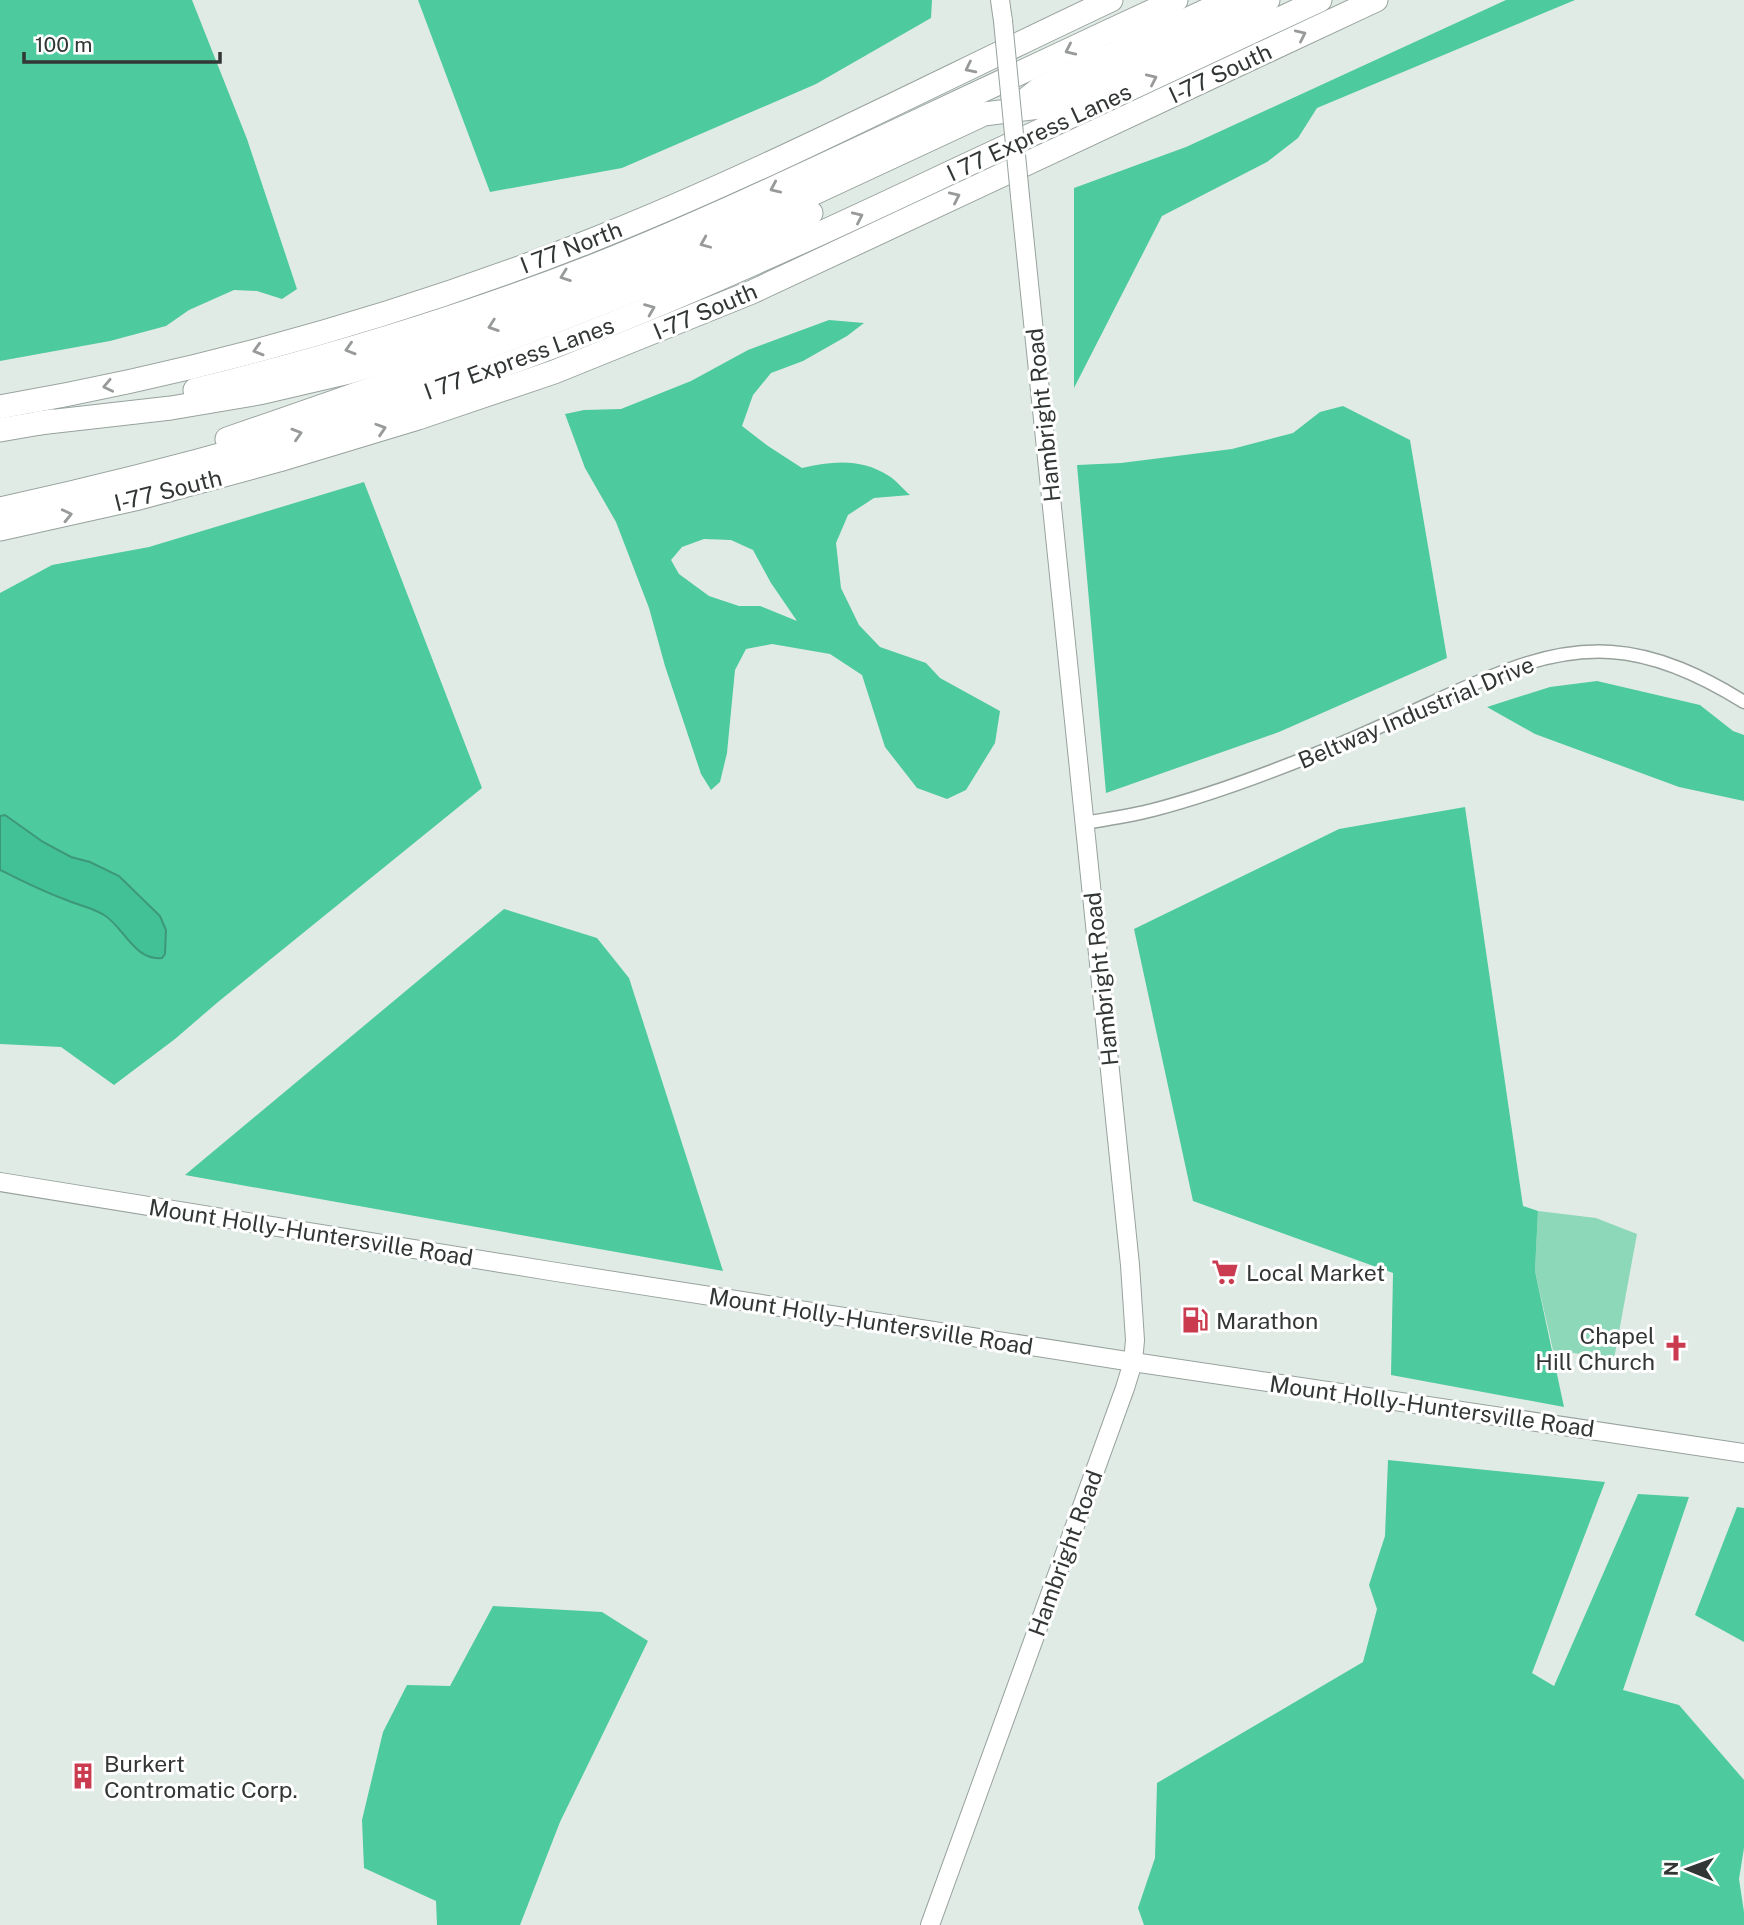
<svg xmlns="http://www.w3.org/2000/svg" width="1744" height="1925" viewBox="0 0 1744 1925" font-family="'Public Sans',sans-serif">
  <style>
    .green { fill: #8cd8b9 }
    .forest { fill: #4eca9f; fill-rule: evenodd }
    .water { fill: #42c096; stroke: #3d9779; stroke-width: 2 }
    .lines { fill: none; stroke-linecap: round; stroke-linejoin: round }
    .minor-casing { stroke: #98a29d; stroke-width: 15 }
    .secondary-casing { stroke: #98a29d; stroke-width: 20 }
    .motorway-casing { stroke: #98a29d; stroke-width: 25 }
    .minor { stroke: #fff; stroke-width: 12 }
    .secondary { stroke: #fff; stroke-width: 18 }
    .motorway { stroke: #fff; stroke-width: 23 }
    .secondary-bridge-casing { stroke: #98a29d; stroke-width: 20; stroke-linecap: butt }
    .secondary-bridge { stroke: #fff; stroke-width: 18 }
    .oneway { stroke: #989a9a }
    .labels { text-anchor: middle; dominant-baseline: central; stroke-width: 6; stroke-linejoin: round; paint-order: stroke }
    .street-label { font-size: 23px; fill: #323634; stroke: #fff }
    .poi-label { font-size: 23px; fill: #323634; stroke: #fff; text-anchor: start }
  </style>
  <rect width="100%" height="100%" fill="#e1ebe6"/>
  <path class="green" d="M 1538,1211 L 1596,1218 L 1637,1234 L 1614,1359 L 1553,1350 L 1535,1271 Z"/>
  <g class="forest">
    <path d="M 0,0 L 192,0 L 247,139 L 297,289 L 282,299 L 257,291 L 234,290 L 189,310 L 166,326 L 110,341 L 0,361 Z"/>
    <path d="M 418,0 L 932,0 L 931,18 L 816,84 L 622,168 L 490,192 Z"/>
    <path d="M 1506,0 L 1575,0 L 1317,108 L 1298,138 L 1267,162 L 1162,216 L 1074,388 L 1074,188 L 1186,147 Z"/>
    <path d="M 829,320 L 864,323 L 847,336 L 803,361 L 771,373 L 753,395 L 742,426 L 768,446 L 802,468 C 833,461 861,458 889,476 C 897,481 903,489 910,495 L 874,498 L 848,515 L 836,543 L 841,588 L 859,625 L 880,647 L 926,663 L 940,678 L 1000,711 L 995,743 L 966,790 L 947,799 L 917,788 L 885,747 L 862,675 L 830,654 L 772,644 L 746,649 L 735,670 L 727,753 L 720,782 L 711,790 L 701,774 L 665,666 L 649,608 L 616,522 L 585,468 L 565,414 L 584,410 L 621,409 L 691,381 L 748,350 ZM 704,539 L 731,540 L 753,550 L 771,583 L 797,621 L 760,606 L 739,606 L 709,596 L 679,574 L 671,560 L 682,547 Z"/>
    <path d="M 1343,406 L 1410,440 L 1447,658 L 1279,732 L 1106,793 L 1077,465 L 1121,463 L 1232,449 L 1293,433 L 1320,412 Z"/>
    <path d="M 364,482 L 482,788 L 218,1002 L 175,1039 L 114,1085 L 61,1047 L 0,1044 L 0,593 L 52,565 L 149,547 Z"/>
    <path d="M 1597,681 L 1700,705 L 1733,731 L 1744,735 L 1744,801 L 1679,787 L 1535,734 L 1487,707 L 1550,687 Z"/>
    <path d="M 1465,807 L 1523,1206 L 1538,1211 L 1535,1271 L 1564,1407 L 1391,1375 L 1393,1273 L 1193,1201 L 1134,929 L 1339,829 Z"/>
    <path d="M 504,909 L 597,938 L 629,978 L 723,1271 L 185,1175 Z"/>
    <path d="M 1388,1460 L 1605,1482 L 1532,1673 L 1554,1686 L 1638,1494 L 1689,1497 L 1623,1690 L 1679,1705 L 1744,1780 L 1744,1848 L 1739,1879 L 1744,1912 L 1744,1925 L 1144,1925 L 1138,1908 L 1155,1858 L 1157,1783 L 1363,1662 L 1377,1609 L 1369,1585 L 1385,1536 Z"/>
    <path d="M 1737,1507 L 1744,1508 L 1744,1642 L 1695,1615 Z"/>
    <path d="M 493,1606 L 602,1612 L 648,1641 L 560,1822 L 520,1925 L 437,1925 L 436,1901 L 364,1868 L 362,1820 L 383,1732 L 407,1685 L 450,1686 Z"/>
  </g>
  <path class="water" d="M 5,815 L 43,842 L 71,857 L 90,862 L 119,876 L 160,916 L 166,930 L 165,954 L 162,958 C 134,961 124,927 104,915 C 91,907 77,905 64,899 C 42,891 21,880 0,870 L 0,816 Z"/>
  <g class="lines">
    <g class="minor-casing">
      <path id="minor" d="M 1085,823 C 1107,819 1130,816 1153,810 C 1207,796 1261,776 1313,755 C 1357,738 1401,717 1444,697 C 1497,673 1551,648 1611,652 C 1659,655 1704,677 1744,702"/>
    </g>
    <g class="secondary-casing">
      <g id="secondary">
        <path d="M 1000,0 L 1003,21"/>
        <path d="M 0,1182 L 550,1271 L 1133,1362 L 1744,1453"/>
        <path d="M 930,1925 L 1125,1388 L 1133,1362 L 1135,1340 L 1130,1265 L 1020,196"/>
      </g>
    </g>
    <g class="motorway-casing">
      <g id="motorway">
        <path d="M 1015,108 L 1039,89 L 1229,0"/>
        <path d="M 195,390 C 331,357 466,316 596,265 C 696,225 794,179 892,133 C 986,89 1081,44 1176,0"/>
        <path d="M 0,407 C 200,372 397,317 585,243 C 765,172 936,82 1111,0"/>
        <path d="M 39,423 L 171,408 L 259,393 L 349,372 L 466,335 L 602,286 L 726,234 L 984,114 L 1040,107 L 1268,0"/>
        <path d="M 0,430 L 52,421"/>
        <path d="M 227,439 C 425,371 622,302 811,213"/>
        <path d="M 0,509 C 186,468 369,417 547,349 C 687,296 823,233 958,169 C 1079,113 1199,56 1320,0"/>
        <path d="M 0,529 L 139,498 L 279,460 L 418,418 L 554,372 L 752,292 L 1376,0"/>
      </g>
    </g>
    <use href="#minor" class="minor"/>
    <use href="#secondary" class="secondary"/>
    <use href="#motorway" class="motorway"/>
    <g class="secondary-bridge-casing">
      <path id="secondary-bridge" d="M 1003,21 L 1020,196"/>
    </g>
    <use href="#secondary-bridge" class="secondary-bridge"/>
  </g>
  <defs><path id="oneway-chevron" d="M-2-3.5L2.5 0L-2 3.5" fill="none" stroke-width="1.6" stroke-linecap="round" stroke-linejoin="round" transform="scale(1.75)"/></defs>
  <g class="oneway">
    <use href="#oneway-chevron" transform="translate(1301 35) rotate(-25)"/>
    <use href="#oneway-chevron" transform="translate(1070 50) rotate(155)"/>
    <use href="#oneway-chevron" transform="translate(970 68) rotate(154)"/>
    <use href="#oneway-chevron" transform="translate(1152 79) rotate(-25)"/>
    <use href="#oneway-chevron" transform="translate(775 188) rotate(156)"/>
    <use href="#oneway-chevron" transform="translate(955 197) rotate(-25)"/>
    <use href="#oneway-chevron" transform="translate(858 217) rotate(-25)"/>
    <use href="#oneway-chevron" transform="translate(705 243) rotate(157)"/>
    <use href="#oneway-chevron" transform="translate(565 276) rotate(160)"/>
    <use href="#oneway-chevron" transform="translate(650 309) rotate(-22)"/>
    <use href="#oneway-chevron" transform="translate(493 326) rotate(161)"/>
    <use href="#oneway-chevron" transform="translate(350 349) rotate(163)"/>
    <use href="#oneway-chevron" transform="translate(258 350) rotate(164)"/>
    <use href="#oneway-chevron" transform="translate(108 386) rotate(168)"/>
    <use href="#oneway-chevron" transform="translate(381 429) rotate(-18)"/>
    <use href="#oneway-chevron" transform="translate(297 434) rotate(-17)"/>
    <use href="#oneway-chevron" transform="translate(67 515) rotate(-13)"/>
  </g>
  <defs>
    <g id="supermarket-bare" transform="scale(2.1)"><path d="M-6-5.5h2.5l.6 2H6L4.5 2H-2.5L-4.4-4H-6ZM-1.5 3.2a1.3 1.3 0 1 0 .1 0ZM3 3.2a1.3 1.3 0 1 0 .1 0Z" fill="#cb3b4f" stroke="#fff" stroke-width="2.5" paint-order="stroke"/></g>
    <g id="fuel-bare" transform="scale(2.1)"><path d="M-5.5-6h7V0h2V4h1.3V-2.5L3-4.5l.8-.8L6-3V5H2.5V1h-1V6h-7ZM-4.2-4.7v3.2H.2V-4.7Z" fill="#cb3b4f" stroke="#fff" stroke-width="2.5" paint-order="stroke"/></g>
    <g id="church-bare" transform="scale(2.1)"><path d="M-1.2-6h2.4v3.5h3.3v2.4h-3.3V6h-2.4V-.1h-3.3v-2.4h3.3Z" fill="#cb3b4f" stroke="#fff" stroke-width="2.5" paint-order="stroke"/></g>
    <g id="building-bare" transform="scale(2.1)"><path d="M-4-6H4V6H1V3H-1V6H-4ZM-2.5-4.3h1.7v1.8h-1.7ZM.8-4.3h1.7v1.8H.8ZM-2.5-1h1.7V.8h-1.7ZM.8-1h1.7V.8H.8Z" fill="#cb3b4f" stroke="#fff" stroke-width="2.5" paint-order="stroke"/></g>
  </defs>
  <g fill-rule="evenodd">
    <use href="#supermarket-bare" x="1225" y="1272"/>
    <use href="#fuel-bare" x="1195" y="1320"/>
    <use href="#church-bare" x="1676" y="1348"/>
    <use href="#building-bare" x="83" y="1776"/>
  </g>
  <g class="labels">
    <g class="street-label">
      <text transform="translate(1220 73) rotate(-25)">I-77 South</text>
      <text transform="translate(1039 132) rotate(-25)">I 77 Express Lanes</text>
      <text transform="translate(571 247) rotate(-21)">I 77 North</text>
      <text transform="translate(705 311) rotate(-23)">I-77 South</text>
      <text transform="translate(519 358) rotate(-20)">I 77 Express Lanes</text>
      <text transform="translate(1043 415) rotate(-96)">Hambright Road</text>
      <text transform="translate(168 490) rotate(-14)">I-77 South</text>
      <text transform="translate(1416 712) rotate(-23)">Beltway Industrial Drive</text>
      <text transform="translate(1101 979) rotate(-96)">Hambright Road</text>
      <text transform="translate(311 1232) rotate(9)">Mount Holly-Huntersville Road</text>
      <text transform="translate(871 1321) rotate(9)">Mount Holly-Huntersville Road</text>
      <text transform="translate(1432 1406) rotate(8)">Mount Holly-Huntersville Road</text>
      <text transform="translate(1065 1553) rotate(-70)">Hambright Road</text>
    </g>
    <g class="poi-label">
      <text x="1246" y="1272">Local Market</text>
      <text x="1216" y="1320">Marathon</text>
      <text x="1655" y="1335" text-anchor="end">Chapel<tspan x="1655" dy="26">Hill Church</tspan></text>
      <text x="104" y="1763">Burkert<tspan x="104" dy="26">Contromatic Corp.</tspan></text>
    </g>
  </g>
  <g transform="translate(1688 1869) rotate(271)" stroke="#ffffff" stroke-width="5" paint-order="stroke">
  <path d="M0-5L12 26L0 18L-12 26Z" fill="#323634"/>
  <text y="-10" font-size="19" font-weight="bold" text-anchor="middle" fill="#323634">N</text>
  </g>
  <path d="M24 52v10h196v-10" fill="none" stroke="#323634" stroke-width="3.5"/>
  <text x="35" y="52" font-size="21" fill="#323634" stroke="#ffffff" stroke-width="5" paint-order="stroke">100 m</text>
</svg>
